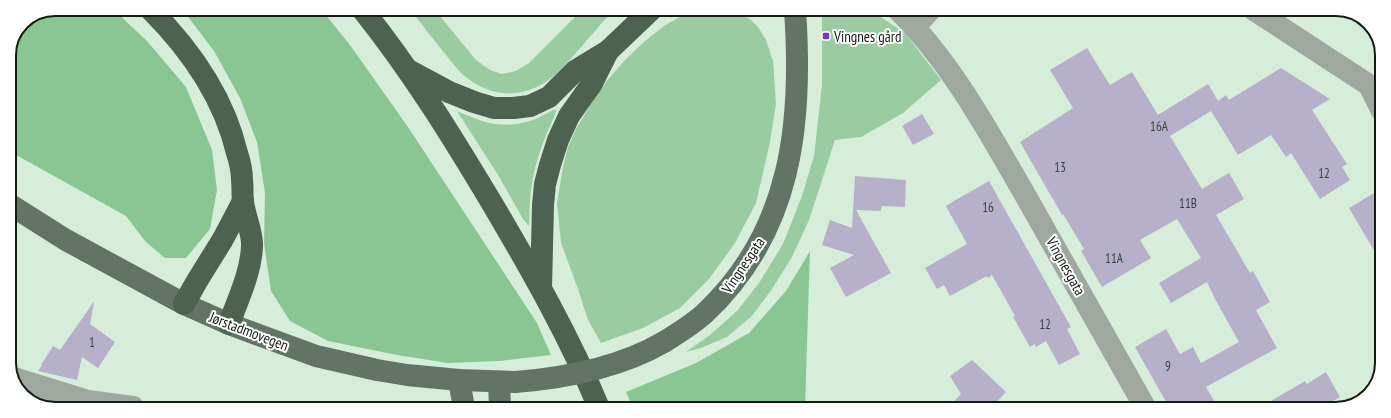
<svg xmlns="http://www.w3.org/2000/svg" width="1391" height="418" viewBox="0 0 1391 418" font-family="'PT Sans Narrow',sans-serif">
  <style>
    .green { fill: #99cca1 }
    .forest { fill: #8ac694 }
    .building { fill: #b7b0cb }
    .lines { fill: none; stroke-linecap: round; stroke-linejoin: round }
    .minor { stroke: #9ea89f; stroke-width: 22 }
    .major { stroke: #627465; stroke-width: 22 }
    .highway { stroke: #4d6250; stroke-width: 22 }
    .major-bridge { stroke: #627465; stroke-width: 22 }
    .poi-dot { fill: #6c3fb7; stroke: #fff; stroke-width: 1.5 }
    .labels { text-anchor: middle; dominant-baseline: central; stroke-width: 4; stroke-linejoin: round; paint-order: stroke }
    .number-label { font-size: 13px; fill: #3c4042 }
    .poi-label { font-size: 15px; fill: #131b14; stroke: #fff; text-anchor: start }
    .street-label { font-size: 15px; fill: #131b14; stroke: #fff }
    .rim { fill: none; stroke: #131b14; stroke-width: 2 }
  </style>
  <rect width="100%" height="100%" fill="#d6eed9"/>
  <g class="green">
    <path d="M 410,9 L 434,9 L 476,60 L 490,70 L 502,74 L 516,71 L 529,63 L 582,10 L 614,10 C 594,30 578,53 557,73 C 528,100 492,100 462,74 C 456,68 451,61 446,55 C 434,40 422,25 410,9 Z"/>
    <path d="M 706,10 L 724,10 L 741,14 L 751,20 L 758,27 L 766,40 L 773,61 L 776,104 L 770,142 L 756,203 L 735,243 L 709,279 L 680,308 L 643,328 L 601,343 L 588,320 L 577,286 L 561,243 L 557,203 L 563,167 L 568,147 L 577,127 L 590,106 L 605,83 L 624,61 L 645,41 L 664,26 L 683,15 Z"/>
    <path d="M 831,10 L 867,10 L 873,12 L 905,33 L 941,80 L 903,113 L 861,137 L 835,140 L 809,220 L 792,257 L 772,289 L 752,316 L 727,337 L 701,348 L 686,352 L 710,335 L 737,311 L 759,283 L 783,244 L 802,196 L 814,156 L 822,85 L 822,13 Z"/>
    <path d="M 556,109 L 555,115 C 542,142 532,170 530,201 C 529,209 530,217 529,226 L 523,219 L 498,175 L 457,111 C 484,123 503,130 533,120 C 541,117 548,112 556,109 Z"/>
  </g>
  <g class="forest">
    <path d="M 55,9 L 113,9 L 147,41 L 186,87 L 212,150 L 217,190 L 210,229 L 186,258 L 165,258 L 146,242 L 126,216 L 9,151 L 9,54 L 23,22 Z"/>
    <path d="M 182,9 L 321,9 L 350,45 L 408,127 L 537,323 L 551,355 L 499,361 L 448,363 L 397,355 L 328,341 L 290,321 L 271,291 L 264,243 L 265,193 L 257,142 L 240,98 L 214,51 Z"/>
    <path d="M 810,251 L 805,408 L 633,408 L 626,392 L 696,363 L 749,333 L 786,291 Z"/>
  </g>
  <g class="building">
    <path d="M 1087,48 L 1110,85 L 1132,72 L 1158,115 L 1208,84 L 1218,101 L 1226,95 L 1229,100 L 1281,68 L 1330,99 L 1312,110 L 1347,164 L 1342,167 L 1350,180 L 1320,199 L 1291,153 L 1286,157 L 1271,135 L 1238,155 L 1211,111 L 1170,136 L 1202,189 L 1229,173 L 1244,199 L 1216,215 L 1250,273 L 1253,271 L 1270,302 L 1256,310 L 1277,348 L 1206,387 L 1219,409 L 1170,409 L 1135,347 L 1166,329 L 1180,354 L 1193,347 L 1201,363 L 1239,342 L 1215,299 L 1207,282 L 1171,303 L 1159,283 L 1201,258 L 1177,219 L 1140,240 L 1151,258 L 1102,287 L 1081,251 L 1084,249 L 1063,214 L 1062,215 L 1020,142 L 1073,108 L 1050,70 Z"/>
    <path d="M 922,114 L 934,134 L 913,145 L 902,126 Z"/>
    <path d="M 855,176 L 906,180 L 905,207 L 882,206 L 881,211 L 856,210 L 891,273 L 846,297 L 830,268 L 854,255 L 822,245 L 830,220 L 852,228 Z"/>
    <path d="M 989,181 L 1071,327 L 1067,329 L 1080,354 L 1059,365 L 1046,341 L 1036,347 L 1035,344 L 1030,347 L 1013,317 L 1015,316 L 992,275 L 988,278 L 987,276 L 950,296 L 944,285 L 937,289 L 925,268 L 967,244 L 946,206 L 954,201 Z"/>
    <path d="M 1381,189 L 1381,262 L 1349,208 Z"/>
    <path d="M 93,303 L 94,303 L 90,324 L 115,342 L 98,368 L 82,357 L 77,380 L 38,371 L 42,365 L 41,365 L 53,346 L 60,350 Z"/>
    <path d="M 972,360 L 1006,392 L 990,409 L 947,409 L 961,394 L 950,376 Z"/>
    <path d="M 1326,372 L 1340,397 L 1319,409 L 1257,409 L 1305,381 L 1307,384 Z"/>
  </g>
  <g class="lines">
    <g class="minor">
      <path d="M 898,10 C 951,62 987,129 1024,193 C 1065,265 1106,337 1146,409"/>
      <path d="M 1254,10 L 1369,85 L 1382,111"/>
      <path d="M 915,27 L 930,10"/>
      <path d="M 14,378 L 88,401 L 133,407"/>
    </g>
    <g class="major">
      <path d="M 9,204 L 66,240 L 184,304 L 229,324 L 316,356 L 377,370 L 407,375 L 459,380 L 515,382"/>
      <path d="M 664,342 C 678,333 692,325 704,314 C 792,232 803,124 795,10"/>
      <path d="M 459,380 L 464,408"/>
      <path d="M 499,382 L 500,408"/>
    </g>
    <g class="highway">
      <path d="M 150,9 C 190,49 224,98 237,153 C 240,162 242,171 242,180 C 243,187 242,194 243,201 C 244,214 253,233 252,246 C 251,273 238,299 229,324"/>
      <path d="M 362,9 C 411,70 453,138 493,205 C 532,271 570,338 599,408"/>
      <path d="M 408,70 L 449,92 L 474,102 L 494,108 L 513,108 L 530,106 L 549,97 L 575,71 L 608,51 L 651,10"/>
      <path d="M 541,288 L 543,205 L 545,184 L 550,165 L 558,140 L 569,116 L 591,85 L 608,51"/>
      <path d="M 184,304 L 197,281 L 223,239 L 243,201"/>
    </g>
    <path class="major-bridge" d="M 515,382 C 566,378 619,368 664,342"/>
  </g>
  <rect class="poi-dot" x="822" y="32" width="8" height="8" rx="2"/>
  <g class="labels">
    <g class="number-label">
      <text x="1159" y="126">16A</text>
      <text x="1060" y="167">13</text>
      <text x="1324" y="173">12</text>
      <text x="1188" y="203">11B</text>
      <text x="988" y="207">16</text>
      <text x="1114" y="258">11A</text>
      <text x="1045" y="324">12</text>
      <text x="92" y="342">1</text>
      <text x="1168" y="366">9</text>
    </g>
    <g class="poi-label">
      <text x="834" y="36">Vingnes gård</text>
    </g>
    <g class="street-label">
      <text transform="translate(743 265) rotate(-56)">Vingnesgata</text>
      <text transform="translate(1066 266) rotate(61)">Vingnesgata</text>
      <text transform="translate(249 331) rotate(21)">Jørstadmovegen</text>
    </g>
  </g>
  <path d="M0 0H1391V418H0ZM55 16H1336A39 39 0 0 1 1375 55V363A39 39 0 0 1 1336 402H55A39 39 0 0 1 16 363V55A39 39 0 0 1 55 16Z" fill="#fff" fill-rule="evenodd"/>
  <path class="rim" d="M55 16H1336A39 39 0 0 1 1375 55V363A39 39 0 0 1 1336 402H55A39 39 0 0 1 16 363V55A39 39 0 0 1 55 16Z"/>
</svg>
